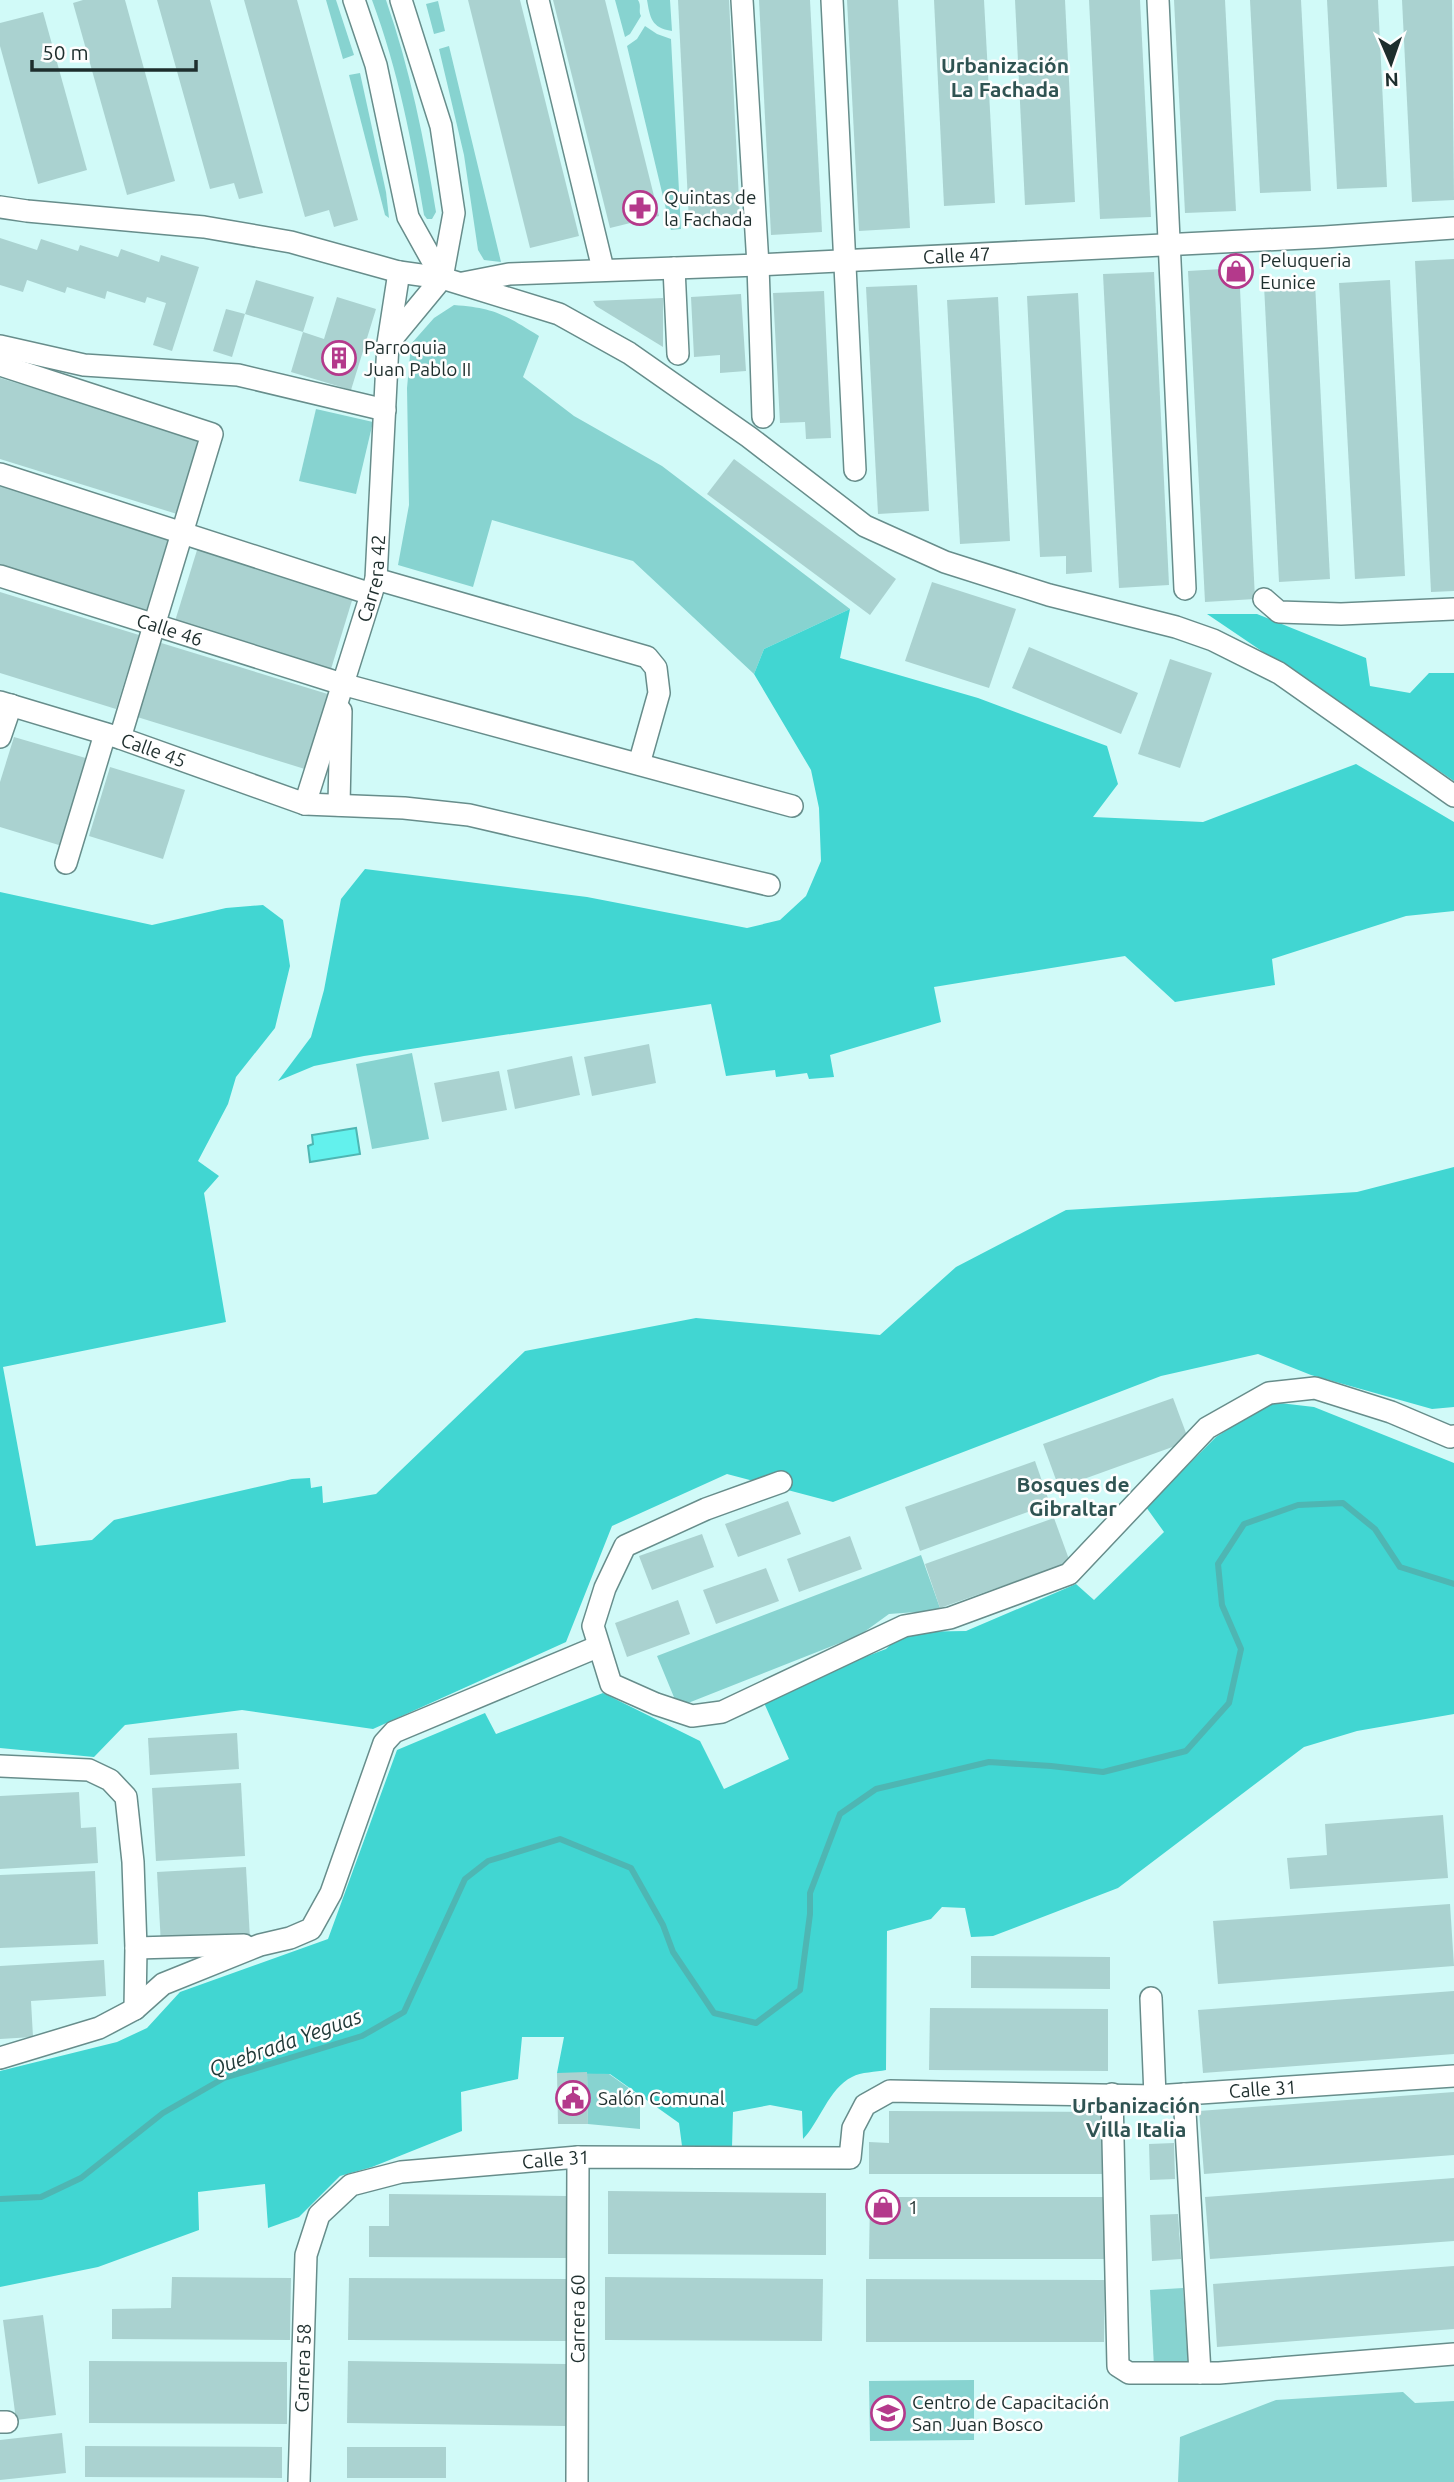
<svg xmlns="http://www.w3.org/2000/svg" width="1454" height="2482" viewBox="0 0 1454 2482" font-family="Ubuntu,sans-serif">
  <style>
    .green { fill: #87d3d0 }
    .forest { fill: #41d6d2 }
    .water { fill: #63f1ed; stroke: #4eb6b3; stroke-width: 2 }
    .lines { fill: none; stroke-linecap: round; stroke-linejoin: round }
    .stream { stroke: #4eb6b3; stroke-width: 6 }
    .building { fill: #aad2d0 }
    .minor-casing { stroke: #678d8b; stroke-width: 24 }
    .minor { stroke: #fff; stroke-width: 21 }
    .labels { text-anchor: middle; dominant-baseline: central; stroke-width: 5; stroke-linejoin: round; paint-order: stroke }
    .poi-label { font-size: 19px; fill: #1e2e2d; stroke: #fefefe; text-anchor: start }
    .street-label { font-size: 19px; fill: #1e2e2d; stroke: #fefefe }
    .neighbourhood-label { font-size: 21px; font-weight: bold; fill: #2f5352; stroke: #fefefe }
    .water-label { font-size: 21px; font-style: italic; fill: #213a39; stroke: #fefefe }
  </style>
  <rect width="100%" height="100%" fill="#d1faf8"/>
  <g class="green">
    <path d="M 326,0 L 336,0 L 354,55 L 343,59 Z"/>
    <path d="M 372,0 L 386,0 C 410,69 424,139 436,212 L 432,219 L 427,219 L 424,215 C 412,141 398,70 372,0 Z"/>
    <path d="M 615,0 L 638,0 C 642,6 638,11 641,16 L 630,34 L 625,37 Z"/>
    <path d="M 647,0 L 670,0 L 672,31 C 651,28 650,17 647,0 Z"/>
    <path d="M 438,1 L 445,31 L 434,34 L 426,4 Z"/>
    <path d="M 645,26 L 657,34 L 671,39 L 681,229 L 671,230 L 627,46 L 637,39 Z"/>
    <path d="M 449,46 L 501,262 L 484,260 L 478,250 L 464,155 L 439,49 Z"/>
    <path d="M 360,73 L 386,192 L 389,218 L 385,215 L 349,75 Z"/>
    <path d="M 454,305 C 495,308 505,315 539,336 L 523,377 L 574,416 L 662,466 L 850,609 L 764,649 L 754,674 L 633,561 L 492,520 L 473,587 L 398,565 L 409,505 L 407,388 L 411,344 L 434,318 Z"/>
    <path d="M 316,409 L 373,422 L 356,494 L 299,481 Z"/>
    <path d="M 412,1053 L 429,1139 L 372,1149 L 356,1064 Z"/>
    <path d="M 921,1555 L 940,1608 L 930,1611 L 889,1614 L 860,1635 L 678,1707 L 657,1656 Z"/>
    <path d="M 587,2072 L 609,2074 L 640,2096 L 640,2129 L 588,2124 Z"/>
    <path d="M 1183,2288 L 1188,2365 L 1154,2367 L 1150,2290 Z"/>
    <path d="M 974,2380 L 974,2440 L 870,2441 L 869,2381 Z"/>
    <path d="M 1403,2392 L 1415,2403 L 1454,2401 L 1454,2482 L 1178,2482 L 1180,2437 L 1276,2400 Z"/>
  </g>
  <g class="forest">
    <path d="M 850,609 L 840,658 L 978,698 L 1107,746 L 1118,784 L 1093,817 L 1203,822 L 1356,764 L 1454,822 L 1454,911 L 1406,916 L 1272,959 L 1275,985 L 1175,1002 L 1125,956 L 934,987 L 941,1022 L 830,1055 L 834,1077 L 809,1079 L 807,1073 L 776,1077 L 775,1070 L 726,1076 L 711,1004 L 364,1056 L 314,1066 L 278,1081 L 311,1037 L 324,990 L 341,899 L 365,869 L 587,897 L 747,928 L 780,920 L 806,896 L 821,861 L 819,808 L 811,770 L 754,674 L 764,649 Z"/>
    <path d="M 1207,614 L 1257,614 L 1366,658 L 1370,686 L 1410,693 L 1429,673 L 1454,673 L 1454,781 Z"/>
    <path d="M 0,892 L 152,925 L 226,908 L 263,905 L 283,920 L 290,966 L 275,1028 L 236,1077 L 228,1104 L 198,1161 L 219,1176 L 204,1193 L 226,1322 L 3,1367 L 36,1546 L 92,1540 L 114,1520 L 292,1479 L 310,1478 L 311,1488 L 322,1486 L 323,1503 L 376,1494 L 525,1351 L 696,1318 L 880,1335 L 956,1267 L 1066,1210 L 1357,1192 L 1454,1167 L 1454,1407 L 1432,1409 L 1311,1375 L 1258,1354 L 1161,1376 L 833,1502 L 727,1474 L 612,1526 L 566,1642 L 373,1729 L 242,1710 L 125,1725 L 94,1757 L 0,1748 Z"/>
    <path d="M 1271,1402 L 1314,1407 L 1454,1463 L 1454,1714 L 1357,1731 L 1304,1747 L 1118,1888 L 993,1936 L 971,1937 L 965,1908 L 942,1907 L 931,1919 L 887,1931 L 886,2070 C 876,2072 861,2072 852,2077 C 829,2088 819,2123 803,2139 L 802,2111 L 770,2105 L 733,2112 L 732,2147 L 682,2146 L 679,2123 L 610,2074 L 557,2073 L 564,2037 L 522,2037 L 518,2079 L 461,2092 L 462,2131 L 372,2167 L 340,2176 L 299,2217 L 268,2228 L 265,2184 L 198,2192 L 199,2230 L 98,2267 L 0,2287 L 0,2071 L 117,2042 L 147,2028 L 180,1992 L 328,1939 L 397,1750 L 485,1713 L 496,1734 L 603,1693 L 700,1741 L 724,1789 L 789,1759 L 761,1696 L 886,1649 L 904,1632 L 966,1631 L 1076,1584 L 1094,1600 L 1164,1532 L 1146,1507 L 1216,1437 Z"/>
  </g>
  <path class="water" d="M 356,1128 L 360,1154 L 310,1162 L 308,1146 L 313,1144 L 312,1135 Z"/>
  <g class="lines">
    <path class="stream" d="M 0,2199 L 41,2197 L 81,2178 L 163,2113 L 224,2078 L 362,2036 L 404,2012 L 465,1879 L 488,1861 L 560,1839 L 631,1868 L 663,1925 L 673,1952 L 714,2013 L 756,2023 L 800,1990 L 810,1914 L 810,1893 L 840,1814 L 876,1789 L 989,1762 L 1051,1766 L 1103,1772 L 1186,1751 L 1229,1703 L 1241,1649 L 1222,1605 L 1218,1564 L 1244,1524 L 1298,1505 L 1343,1503 L 1375,1529 L 1400,1567 L 1454,1584"/>
  </g>
  <g class="building">
    <path d="M 83,0 L 125,0 L 175,181 L 127,195 L 73,3 Z"/>
    <path d="M 157,0 L 210,0 L 263,193 L 239,199 L 234,183 L 210,189 Z"/>
    <path d="M 244,0 L 297,0 L 358,220 L 334,227 L 329,210 L 305,217 Z"/>
    <path d="M 468,0 L 520,0 L 579,236 L 530,248 Z"/>
    <path d="M 553,0 L 605,0 L 659,216 L 610,228 Z"/>
    <path d="M 678,0 L 729,0 L 740,220 L 689,222 Z"/>
    <path d="M 759,0 L 810,0 L 822,232 L 771,235 Z"/>
    <path d="M 847,0 L 898,0 L 910,228 L 859,231 Z"/>
    <path d="M 934,0 L 984,0 L 995,203 L 944,206 Z"/>
    <path d="M 1015,0 L 1065,0 L 1075,202 L 1025,205 Z"/>
    <path d="M 1089,0 L 1140,0 L 1151,217 L 1100,219 Z"/>
    <path d="M 1174,0 L 1225,0 L 1236,211 L 1185,213 Z"/>
    <path d="M 1250,0 L 1301,0 L 1311,191 L 1260,193 Z"/>
    <path d="M 1327,0 L 1378,0 L 1387,187 L 1337,189 Z"/>
    <path d="M 1402,0 L 1452,0 L 1454,200 L 1412,202 Z"/>
    <path d="M 43,12 L 87,170 L 38,184 L 0,46 L 0,23 Z"/>
    <path d="M 0,238 L 37,250 L 41,239 L 78,251 L 80,245 L 118,257 L 121,249 L 159,262 L 161,255 L 199,267 L 172,351 L 153,345 L 166,303 L 147,297 L 145,303 L 107,291 L 105,299 L 67,287 L 65,293 L 27,280 L 23,292 L 0,285 Z"/>
    <path d="M 1454,259 L 1454,591 L 1431,592 L 1415,261 Z"/>
    <path d="M 1239,268 L 1255,599 L 1205,602 L 1188,271 Z"/>
    <path d="M 1154,272 L 1169,585 L 1119,588 L 1103,274 Z"/>
    <path d="M 256,280 L 314,297 L 303,332 L 245,314 L 232,357 L 213,351 L 226,309 L 245,314 Z"/>
    <path d="M 1390,280 L 1405,576 L 1355,579 L 1339,283 Z"/>
    <path d="M 1315,283 L 1330,579 L 1279,582 L 1264,285 Z"/>
    <path d="M 917,285 L 929,511 L 878,514 L 866,287 Z"/>
    <path d="M 824,291 L 831,438 L 806,439 L 805,422 L 780,423 L 773,293 Z"/>
    <path d="M 1078,293 L 1092,572 L 1066,574 L 1066,556 L 1040,557 L 1027,296 Z"/>
    <path d="M 741,294 L 746,371 L 720,373 L 720,355 L 694,357 L 691,297 Z"/>
    <path d="M 337,297 L 376,309 L 351,390 L 291,372 L 303,332 L 324,339 Z"/>
    <path d="M 998,297 L 1010,541 L 960,544 L 947,300 Z"/>
    <path d="M 663,298 L 663,347 L 596,306 L 593,301 Z"/>
    <path d="M 0,378 L 200,439 L 177,514 L 0,459 Z"/>
    <path d="M 734,459 L 896,579 L 870,615 L 707,494 Z"/>
    <path d="M 0,485 L 169,537 L 146,611 L 0,566 Z"/>
    <path d="M 198,547 L 354,594 L 331,669 L 175,621 Z"/>
    <path d="M 932,582 L 1016,609 L 989,688 L 905,661 Z"/>
    <path d="M 0,592 L 139,635 L 116,709 L 0,673 Z"/>
    <path d="M 158,642 L 331,695 L 308,770 L 134,716 Z"/>
    <path d="M 1029,647 L 1138,693 L 1121,734 L 1012,688 Z"/>
    <path d="M 1170,659 L 1212,673 L 1180,768 L 1138,754 Z"/>
    <path d="M 14,737 L 89,759 L 62,846 L 0,827 L 0,782 Z"/>
    <path d="M 110,767 L 185,790 L 163,859 L 89,836 Z"/>
    <path d="M 649,1044 L 656,1083 L 592,1096 L 584,1057 Z"/>
    <path d="M 572,1056 L 580,1095 L 515,1109 L 507,1070 Z"/>
    <path d="M 499,1071 L 507,1110 L 442,1122 L 434,1083 Z"/>
    <path d="M 1173,1398 L 1189,1441 L 1059,1488 L 1043,1444 Z"/>
    <path d="M 1035,1461 L 1050,1504 L 920,1551 L 905,1507 Z"/>
    <path d="M 788,1501 L 801,1534 L 738,1557 L 725,1524 Z"/>
    <path d="M 1054,1518 L 1070,1562 L 940,1608 L 925,1564 Z"/>
    <path d="M 702,1534 L 714,1567 L 652,1590 L 639,1556 Z"/>
    <path d="M 850,1536 L 862,1569 L 799,1592 L 787,1559 Z"/>
    <path d="M 766,1568 L 779,1601 L 716,1624 L 703,1590 Z"/>
    <path d="M 678,1600 L 690,1634 L 627,1657 L 615,1623 Z"/>
    <path d="M 237,1733 L 239,1769 L 150,1775 L 148,1738 Z"/>
    <path d="M 241,1783 L 245,1856 L 156,1861 L 152,1788 Z"/>
    <path d="M 79,1792 L 81,1828 L 96,1827 L 98,1863 L 0,1869 L 0,1796 Z"/>
    <path d="M 1443,1815 L 1448,1878 L 1290,1889 L 1287,1858 L 1327,1855 L 1325,1824 Z"/>
    <path d="M 246,1867 L 250,1939 L 161,1945 L 157,1872 Z"/>
    <path d="M 95,1871 L 98,1944 L 0,1948 L 0,1875 Z"/>
    <path d="M 1450,1904 L 1454,1966 L 1218,1984 L 1213,1921 Z"/>
    <path d="M 971,1956 L 1110,1957 L 1110,1989 L 971,1988 Z"/>
    <path d="M 104,1960 L 106,1996 L 31,2001 L 33,2037 L 0,2039 L 0,1966 Z"/>
    <path d="M 1454,1991 L 1454,2054 L 1203,2073 L 1198,2010 Z"/>
    <path d="M 930,2008 L 1108,2009 L 1108,2071 L 929,2070 Z"/>
    <path d="M 587,2072 L 588,2124 L 558,2124 L 557,2073 Z"/>
    <path d="M 1454,2092 L 1454,2155 L 1204,2174 L 1199,2111 Z"/>
    <path d="M 889,2111 L 1107,2112 L 1107,2174 L 869,2174 L 869,2142 L 889,2143 Z"/>
    <path d="M 1174,2143 L 1175,2179 L 1150,2180 L 1149,2144 Z"/>
    <path d="M 1454,2178 L 1454,2241 L 1210,2259 L 1205,2197 Z"/>
    <path d="M 608,2191 L 826,2193 L 826,2255 L 608,2254 Z"/>
    <path d="M 389,2194 L 567,2196 L 567,2258 L 369,2257 L 369,2226 L 389,2226 Z"/>
    <path d="M 870,2197 L 1108,2197 L 1108,2259 L 869,2259 Z"/>
    <path d="M 1178,2214 L 1181,2259 L 1152,2261 L 1150,2215 Z"/>
    <path d="M 1454,2266 L 1454,2329 L 1217,2347 L 1213,2284 Z"/>
    <path d="M 172,2277 L 291,2278 L 290,2340 L 112,2339 L 112,2309 L 171,2308 Z"/>
    <path d="M 605,2277 L 823,2279 L 822,2341 L 605,2340 Z"/>
    <path d="M 349,2278 L 567,2279 L 567,2341 L 348,2340 Z"/>
    <path d="M 866,2279 L 1105,2280 L 1104,2342 L 866,2342 Z"/>
    <path d="M 43,2315 L 56,2415 L 16,2420 L 3,2320 Z"/>
    <path d="M 89,2361 L 287,2362 L 287,2424 L 89,2423 Z"/>
    <path d="M 348,2361 L 566,2364 L 565,2426 L 347,2423 Z"/>
    <path d="M 62,2433 L 66,2473 L 0,2480 L 0,2440 Z"/>
    <path d="M 85,2446 L 282,2447 L 282,2478 L 85,2477 Z"/>
    <rect x="347" y="2447" width="99" height="31"/>
  </g>
  <g class="lines">
    <g class="minor-casing">
      <g id="minor">
        <path d="M 354,0 L 376,65 L 408,217 L 442,278"/>
        <path d="M 538,0 L 603,269"/>
        <path d="M 742,0 L 758,265 L 763,417"/>
        <path d="M 832,0 L 855,470"/>
        <path d="M 1158,0 L 1185,589"/>
        <path d="M 0,207 L 27,211 L 204,227 L 291,242 L 399,272 L 442,278 L 559,314 L 629,353 L 749,437 L 865,526 L 945,562 L 1049,595 L 1176,627 L 1213,640 L 1279,673 L 1454,796"/>
        <path d="M 674,268 L 678,354"/>
        <path id="s1" d="M 463,283 L 509,274 L 758,265 L 1324,237 L 1454,228"/>
        <path d="M 390,341 L 442,278 L 454,213 L 441,126 L 401,0"/>
        <path d="M 0,346 L 84,365 L 238,375 L 385,410"/>
        <path d="M 0,365 L 212,434 L 120,738"/>
        <path d="M 0,474 L 371,594"/>
        <path id="s2" d="M 0,576 L 342,684 L 792,806"/>
        <path d="M 376,579 L 647,657 L 656,668 L 659,693 L 639,764"/>
        <path d="M 1264,599 L 1279,612 L 1341,614 L 1454,609"/>
        <path id="s3" d="M 0,702 L 120,738 L 305,804 L 404,808 L 469,815 L 769,885"/>
        <path d="M 0,737 L 11,705"/>
        <path id="s4" d="M 305,804 L 376,579 L 388,343 L 399,272"/>
        <path d="M 339,805 L 341,711"/>
        <path d="M 66,863 L 105,734"/>
        <path d="M 781,1482 L 706,1509 L 625,1546 L 605,1588 L 593,1626 L 611,1684 L 656,1704 L 692,1716 L 722,1712 L 904,1626 L 950,1618 L 1069,1574 L 1207,1428 L 1269,1393 L 1315,1388 L 1391,1412 L 1450,1437 L 1454,1436"/>
        <path d="M 0,1766 L 89,1770 L 110,1780 L 126,1797 L 133,1862 L 136,1948 L 135,2009"/>
        <path d="M 136,1948 L 244,1945"/>
        <path d="M 1151,1998 L 1155,2096"/>
        <path d="M 0,2058 L 99,2028 L 135,2009 L 163,1984 L 260,1945 L 290,1938 L 311,1929 L 331,1893 L 384,1743 L 394,1732 L 597,1647"/>
        <path d="M 1112,2094 L 1118,2366 L 1129,2373 L 1219,2373 L 1454,2354"/>
        <path d="M 1184,2094 L 1200,2373"/>
        <path d="M 0,2422 L 7,2422"/>
        <path id="s5" d="M 299,2482 L 306,2255 L 319,2215 L 351,2185 L 401,2172 L 578,2157 L 850,2158 L 853,2128 L 865,2105 L 890,2091 L 1155,2096 L 1454,2076"/>
        <path id="s6" d="M 577,2482 L 578,2157"/>
      </g>
    </g>
    <use href="#minor" class="minor"/>
  </g>
  <defs>
    <g id="pharmacy-ring" transform="scale(1.75)"><circle r="9.5" fill="#fefefe" stroke="#b4398b" stroke-width="1.5"/><path d="M-2-6h4v4h4v4h-4v4h-4v-4h-4v-4h4Z" fill="#b4398b"/></g>
    <g id="shop-ring" transform="scale(1.75)"><circle r="9.5" fill="#fefefe" stroke="#b4398b" stroke-width="1.5"/><path d="M-5-2.5h2.3a2.7 3.5 0 0 1 5.4 0H5L5.5 6h-11ZM-1.5-2.5h3a1.5 2.3 0 0 0-3 0Z" fill="#b4398b"/></g>
    <g id="building-ring" transform="scale(1.75)"><circle r="9.5" fill="#fefefe" stroke="#b4398b" stroke-width="1.5"/><path d="M-4-6H4V6H1V3H-1V6H-4ZM-2.5-4.3h1.7v1.8h-1.7ZM.8-4.3h1.7v1.8H.8ZM-2.5-1h1.7V.8h-1.7ZM.8-1h1.7V.8H.8Z" fill="#b4398b"/></g>
    <g id="civic-ring" transform="scale(1.75)"><circle r="9.5" fill="#fefefe" stroke="#b4398b" stroke-width="1.5"/><path d="M-.6-6.5H3V-4.5H.6V-3L4-1V1h2V6H-6V1h2V-1L-.6-3ZM-1.2 2.5V6h2.4V2.5Z" fill="#b4398b"/></g>
    <g id="university-ring" transform="scale(1.75)"><circle r="9.5" fill="#fefefe" stroke="#b4398b" stroke-width="1.5"/><path d="M0-5L7-2L0 1L-7-2ZM-4 1L0 2.5L4 1V4Q0 6-4 4Z" fill="#b4398b"/></g>
  </defs>
  <g fill-rule="evenodd">
    <use href="#pharmacy-ring" x="640" y="208"/>
    <use href="#shop-ring" x="1236" y="271"/>
    <use href="#building-ring" x="339" y="358"/>
    <use href="#civic-ring" x="573" y="2098"/>
    <use href="#shop-ring" x="883" y="2207"/>
    <use href="#university-ring" x="888" y="2413"/>
  </g>
  <g class="labels">
    <g class="poi-label">
      <text x="664" y="197">Quintas de<tspan x="664" dy="22">la Fachada</tspan></text>
      <text x="1260" y="260">Peluqueria<tspan x="1260" dy="22">Eunice</tspan></text>
      <text x="364" y="347">Parroquia<tspan x="364" dy="22">Juan Pablo II</tspan></text>
      <text x="598" y="2098">Salón Comunal</text>
      <text x="908" y="2207">1</text>
      <text x="912" y="2402">Centro de Capacitación<tspan x="912" dy="22">San Juan Bosco</tspan></text>
    </g>
    <g class="street-label">
      <text stroke="none"><textPath href="#s1" startOffset="495">Calle 47</textPath></text>
      <text stroke="none"><textPath href="#s4" startOffset="236">Carrera 42</textPath></text>
      <text stroke="none"><textPath href="#s2" startOffset="178">Calle 46</textPath></text>
      <text stroke="none"><textPath href="#s3" startOffset="161">Calle 45</textPath></text>
      <text stroke="none"><textPath href="#s5" startOffset="1272">Calle 31</textPath></text>
      <text stroke="none"><textPath href="#s5" startOffset="520">Calle 31</textPath></text>
      <text stroke="none"><textPath href="#s6" startOffset="163">Carrera 60</textPath></text>
      <text stroke="none"><textPath href="#s5" startOffset="114">Carrera 58</textPath></text>
    </g>
    <g class="neighbourhood-label">
      <text x="1005" y="65">Urbanización<tspan x="1005" dy="24">La Fachada</tspan></text>
      <text x="1073" y="1484">Bosques de<tspan x="1073" dy="24">Gibraltar</tspan></text>
      <text x="1136" y="2105">Urbanización<tspan x="1136" dy="24">Villa Italia</tspan></text>
    </g>
    <g class="water-label">
      <text transform="translate(285 2042) rotate(-20)">Quebrada Yeguas</text>
    </g>
  </g>
  <g transform="translate(1391 63) rotate(178)" stroke="#fefefe" stroke-width="5" paint-order="stroke">
  <path d="M0-5L12 26L0 18L-12 26Z" fill="#1e2e2d"/>
  <text y="-10" font-size="19" font-weight="bold" text-anchor="middle" fill="#1e2e2d">N</text>
  </g>
  <path d="M32 60v10h164v-10" fill="none" stroke="#1e2e2d" stroke-width="3.5"/>
  <text x="42" y="60" font-size="21" fill="#1e2e2d" stroke="#fefefe" stroke-width="5" paint-order="stroke">50 m</text>
</svg>
